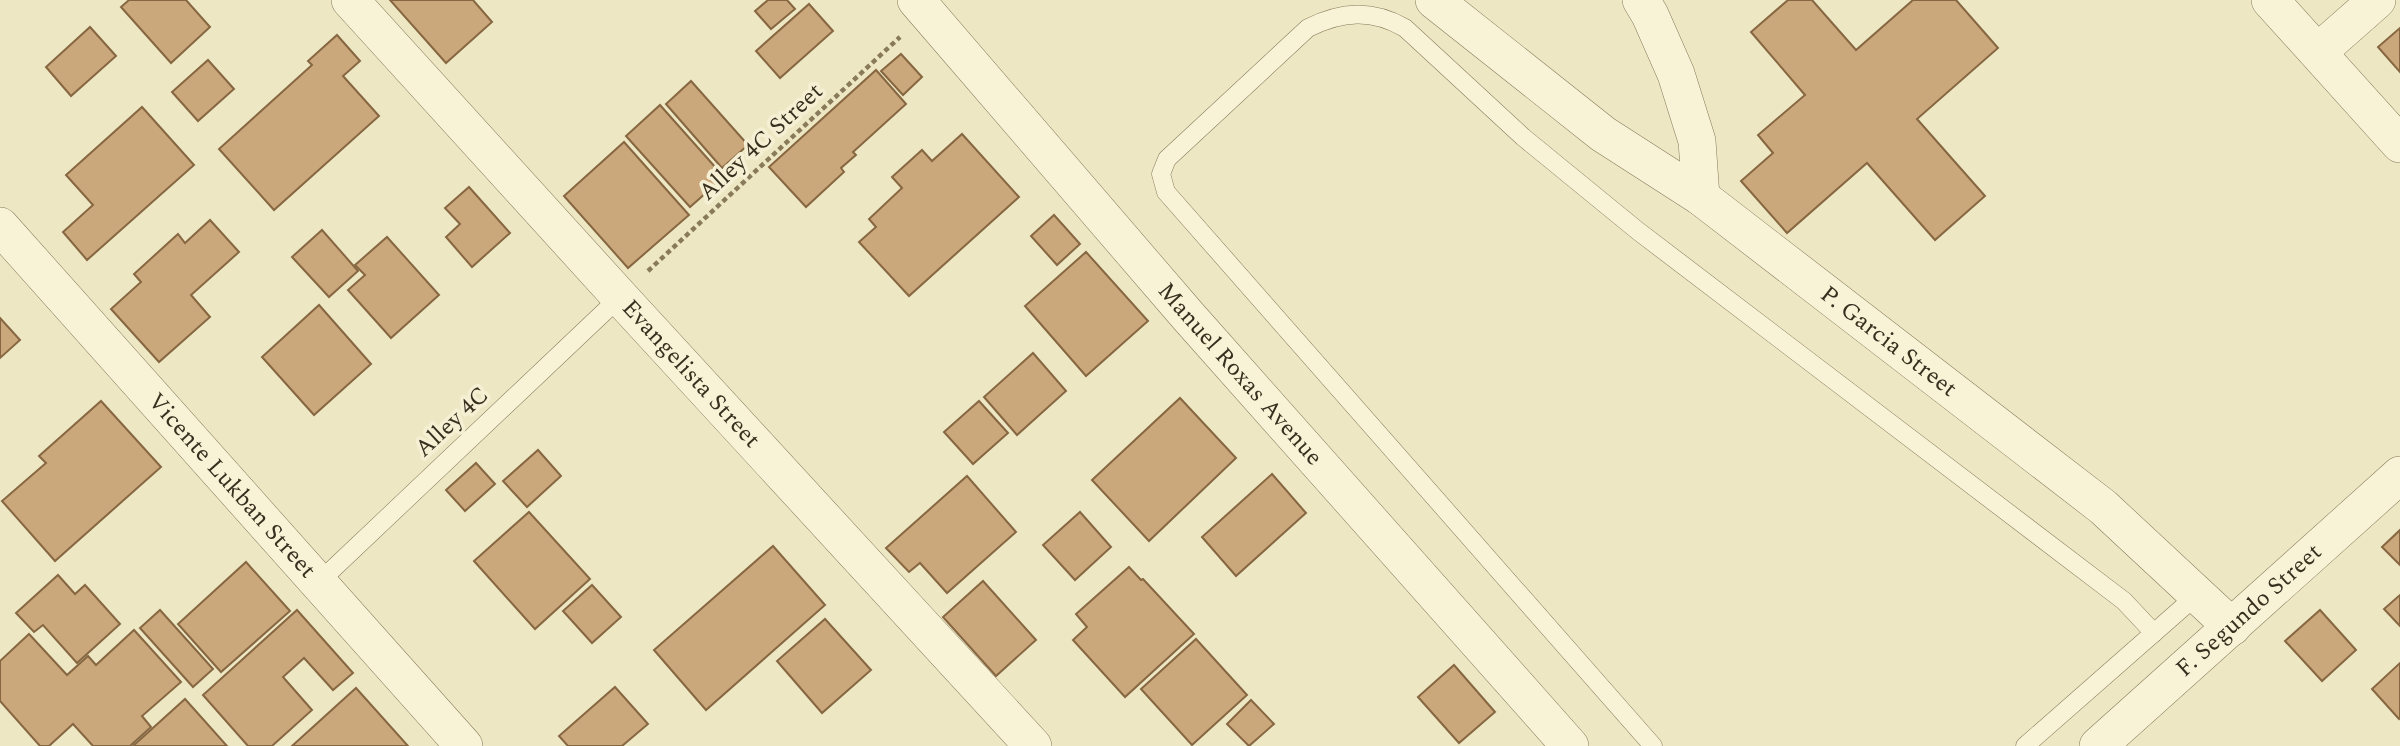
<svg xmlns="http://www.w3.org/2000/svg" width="2400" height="746" viewBox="0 0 2400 746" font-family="Spectral,serif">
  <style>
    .building { fill: #cba87b; stroke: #866741; stroke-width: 2 }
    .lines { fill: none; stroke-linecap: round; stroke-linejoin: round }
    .lane-casing { stroke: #887a5b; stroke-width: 19 }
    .street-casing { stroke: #887a5b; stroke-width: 38 }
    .path { stroke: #887a5b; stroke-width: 4.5; stroke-dasharray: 5 3.5; stroke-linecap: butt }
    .lane { stroke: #f8f3d7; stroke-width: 18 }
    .street { stroke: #f8f3d7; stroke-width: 37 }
    .labels { text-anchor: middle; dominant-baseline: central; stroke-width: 7; stroke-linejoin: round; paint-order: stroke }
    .street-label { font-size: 24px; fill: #382f1f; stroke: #f5f0d4 }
  </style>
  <rect width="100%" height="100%" fill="#ede7c4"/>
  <g class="building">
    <path d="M 129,0 L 186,0 L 210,27 L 171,63 L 121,7 Z"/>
    <path d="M 390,0 L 473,0 L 492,22 L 446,63 Z"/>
    <path d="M 768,0 L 787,0 L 795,9 L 771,29 L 755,11 Z"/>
    <path d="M 1788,0 L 1812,0 L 1856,50 L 1913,0 L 1956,0 L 1998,48 L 1917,119 L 1985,196 L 1935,240 L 1867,163 L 1787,233 L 1741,181 L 1773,153 L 1758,135 L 1805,95 L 1751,32 Z"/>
    <path d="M 809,4 L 833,31 L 780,78 L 756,51 Z"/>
    <path d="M 90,27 L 116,56 L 71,96 L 46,67 Z"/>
    <path d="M 2400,28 L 2400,72 L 2378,47 Z"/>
    <path d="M 337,35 L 360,61 L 343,76 L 379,116 L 274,210 L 219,149 L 312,65 L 308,61 Z"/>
    <path d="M 901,54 L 922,77 L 903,95 L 881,71 Z"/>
    <path d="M 208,60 L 234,89 L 198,121 L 172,92 Z"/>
    <path d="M 876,70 L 906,104 L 853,152 L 856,155 L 841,168 L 844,172 L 806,207 L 769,167 Z"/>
    <path d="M 691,81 L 748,145 L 722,168 L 666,104 Z"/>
    <path d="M 660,105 L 724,177 L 690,207 L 626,136 Z"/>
    <path d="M 142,107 L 194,165 L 87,260 L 63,232 L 93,205 L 66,175 Z"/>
    <path d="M 962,134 L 1019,197 L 909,296 L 859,242 L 876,227 L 869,219 L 902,188 L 892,177 L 922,150 L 932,161 Z"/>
    <path d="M 624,142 L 689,215 L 628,268 L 564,196 Z"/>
    <path d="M 469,187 L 510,233 L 472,267 L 446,237 L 460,224 L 445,208 Z"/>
    <path d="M 1054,215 L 1080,244 L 1057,265 L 1031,236 Z"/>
    <path d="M 210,220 L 239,252 L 191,295 L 210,317 L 159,362 L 111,309 L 141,282 L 134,274 L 178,234 L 185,243 Z"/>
    <path d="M 322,230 L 358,271 L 329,297 L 292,257 Z"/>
    <path d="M 387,237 L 439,295 L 391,338 L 348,290 L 365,275 L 355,265 Z"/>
    <path d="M 1086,252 L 1148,321 L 1086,376 L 1025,306 Z"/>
    <path d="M 319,305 L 371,364 L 314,415 L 262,357 Z"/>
    <path d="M 0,318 L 20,340 L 0,358 Z"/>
    <path d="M 1033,353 L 1066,391 L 1017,435 L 984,397 Z"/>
    <path d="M 1180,398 L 1236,458 L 1149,541 L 1092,480 Z"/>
    <path d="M 101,401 L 161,467 L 55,561 L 2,501 L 46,463 L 39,456 Z"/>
    <path d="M 979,401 L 1008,433 L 973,464 L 944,432 Z"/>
    <path d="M 538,450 L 561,476 L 527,507 L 503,481 Z"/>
    <path d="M 476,463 L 495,484 L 465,511 L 446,490 Z"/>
    <path d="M 1272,474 L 1306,513 L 1236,576 L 1202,537 Z"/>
    <path d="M 967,476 L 1016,532 L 947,593 L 920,563 L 909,572 L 886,548 Z"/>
    <path d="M 529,512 L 590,579 L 535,629 L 474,561 Z"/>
    <path d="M 1080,512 L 1111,547 L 1075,580 L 1043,545 Z"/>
    <path d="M 2400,530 L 2400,565 L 2382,547 Z"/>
    <path d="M 773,546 L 825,605 L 706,710 L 654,650 Z"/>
    <path d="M 246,562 L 290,611 L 221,672 L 178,624 Z"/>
    <path d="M 1129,567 L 1141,580 L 1143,579 L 1194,634 L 1125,697 L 1073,640 L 1087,627 L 1076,614 Z"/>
    <path d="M 58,575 L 75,594 L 85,585 L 120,624 L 77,663 L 43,625 L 34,632 L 16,613 Z"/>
    <path d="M 983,581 L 1036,640 L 996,676 L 943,617 Z"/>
    <path d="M 592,585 L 621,617 L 592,643 L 563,611 Z"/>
    <path d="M 2400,595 L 2400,626 L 2384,609 Z"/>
    <path d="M 160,610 L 213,669 L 193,687 L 140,628 Z"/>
    <path d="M 297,610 L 353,673 L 333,690 L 304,658 L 283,677 L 312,710 L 272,746 L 248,746 L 203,695 Z"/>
    <path d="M 2320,610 L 2356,650 L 2322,681 L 2285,641 Z"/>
    <path d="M 825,619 L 871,670 L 822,713 L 777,661 Z"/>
    <path d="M 134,630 L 181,682 L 142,716 L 151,727 L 130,746 L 93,746 L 73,724 L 49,746 L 40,746 L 0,701 L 0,661 L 29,634 L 67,675 L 88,656 L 96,665 Z"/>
    <path d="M 1196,639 L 1247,695 L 1192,745 L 1141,689 Z"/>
    <path d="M 2400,663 L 2400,718 L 2399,719 L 2372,689 Z"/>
    <path d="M 1454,665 L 1495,712 L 1459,743 L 1418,697 Z"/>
    <path d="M 615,687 L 648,724 L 622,746 L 568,746 L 559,736 Z"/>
    <path d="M 356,688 L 408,746 L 292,746 Z"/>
    <path d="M 185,699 L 227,746 L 133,746 Z"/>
    <path d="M 1251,700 L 1274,724 L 1249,746 L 1227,724 Z"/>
  </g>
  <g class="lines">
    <g class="lane-casing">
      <g id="lane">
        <path d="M 318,583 L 620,297"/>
        <path d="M 1653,746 L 1166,192 L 1161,174 L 1167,159 L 1308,28 C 1342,11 1372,9 1405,28 L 1523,137 L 1638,231 L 2124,601 L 2154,633"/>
        <path d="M 2025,746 L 2197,595"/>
      </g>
    </g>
    <g class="street-casing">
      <g id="street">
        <path id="s1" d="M 350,0 L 620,297 L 1033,746"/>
        <path id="s2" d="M 916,0 L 1188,316 L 1570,746"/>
        <path id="s3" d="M 1434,0 L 1603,134 L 1701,197 L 2103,507 L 2232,627"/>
        <path d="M 1641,0 L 1650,15 L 1676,74 L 1697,141 L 1701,197"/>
        <path d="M 2270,0 L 2400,144"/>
        <path d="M 2318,52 L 2377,0"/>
        <path id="s4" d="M 0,226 L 464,746"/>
        <path id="s5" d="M 2098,746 L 2400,475"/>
      </g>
    </g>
    <path class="path" d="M 648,271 L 900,37"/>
    <use href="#lane" class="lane"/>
    <use href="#street" class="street"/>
  </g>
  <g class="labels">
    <g class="street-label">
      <text transform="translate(761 142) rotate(-43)">Alley 4C Street</text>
      <text stroke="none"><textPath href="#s3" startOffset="569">P. Garcia Street</textPath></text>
      <text stroke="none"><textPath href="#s1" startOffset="506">Evangelista Street</textPath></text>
      <text stroke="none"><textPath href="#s2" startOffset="495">Manuel Roxas Avenue</textPath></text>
      <text transform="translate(452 422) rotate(-43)">Alley 4C</text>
      <text stroke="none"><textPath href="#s4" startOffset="348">Vicente Lukban Street</textPath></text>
      <text stroke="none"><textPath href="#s5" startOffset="203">F. Segundo Street</textPath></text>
    </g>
  </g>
</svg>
